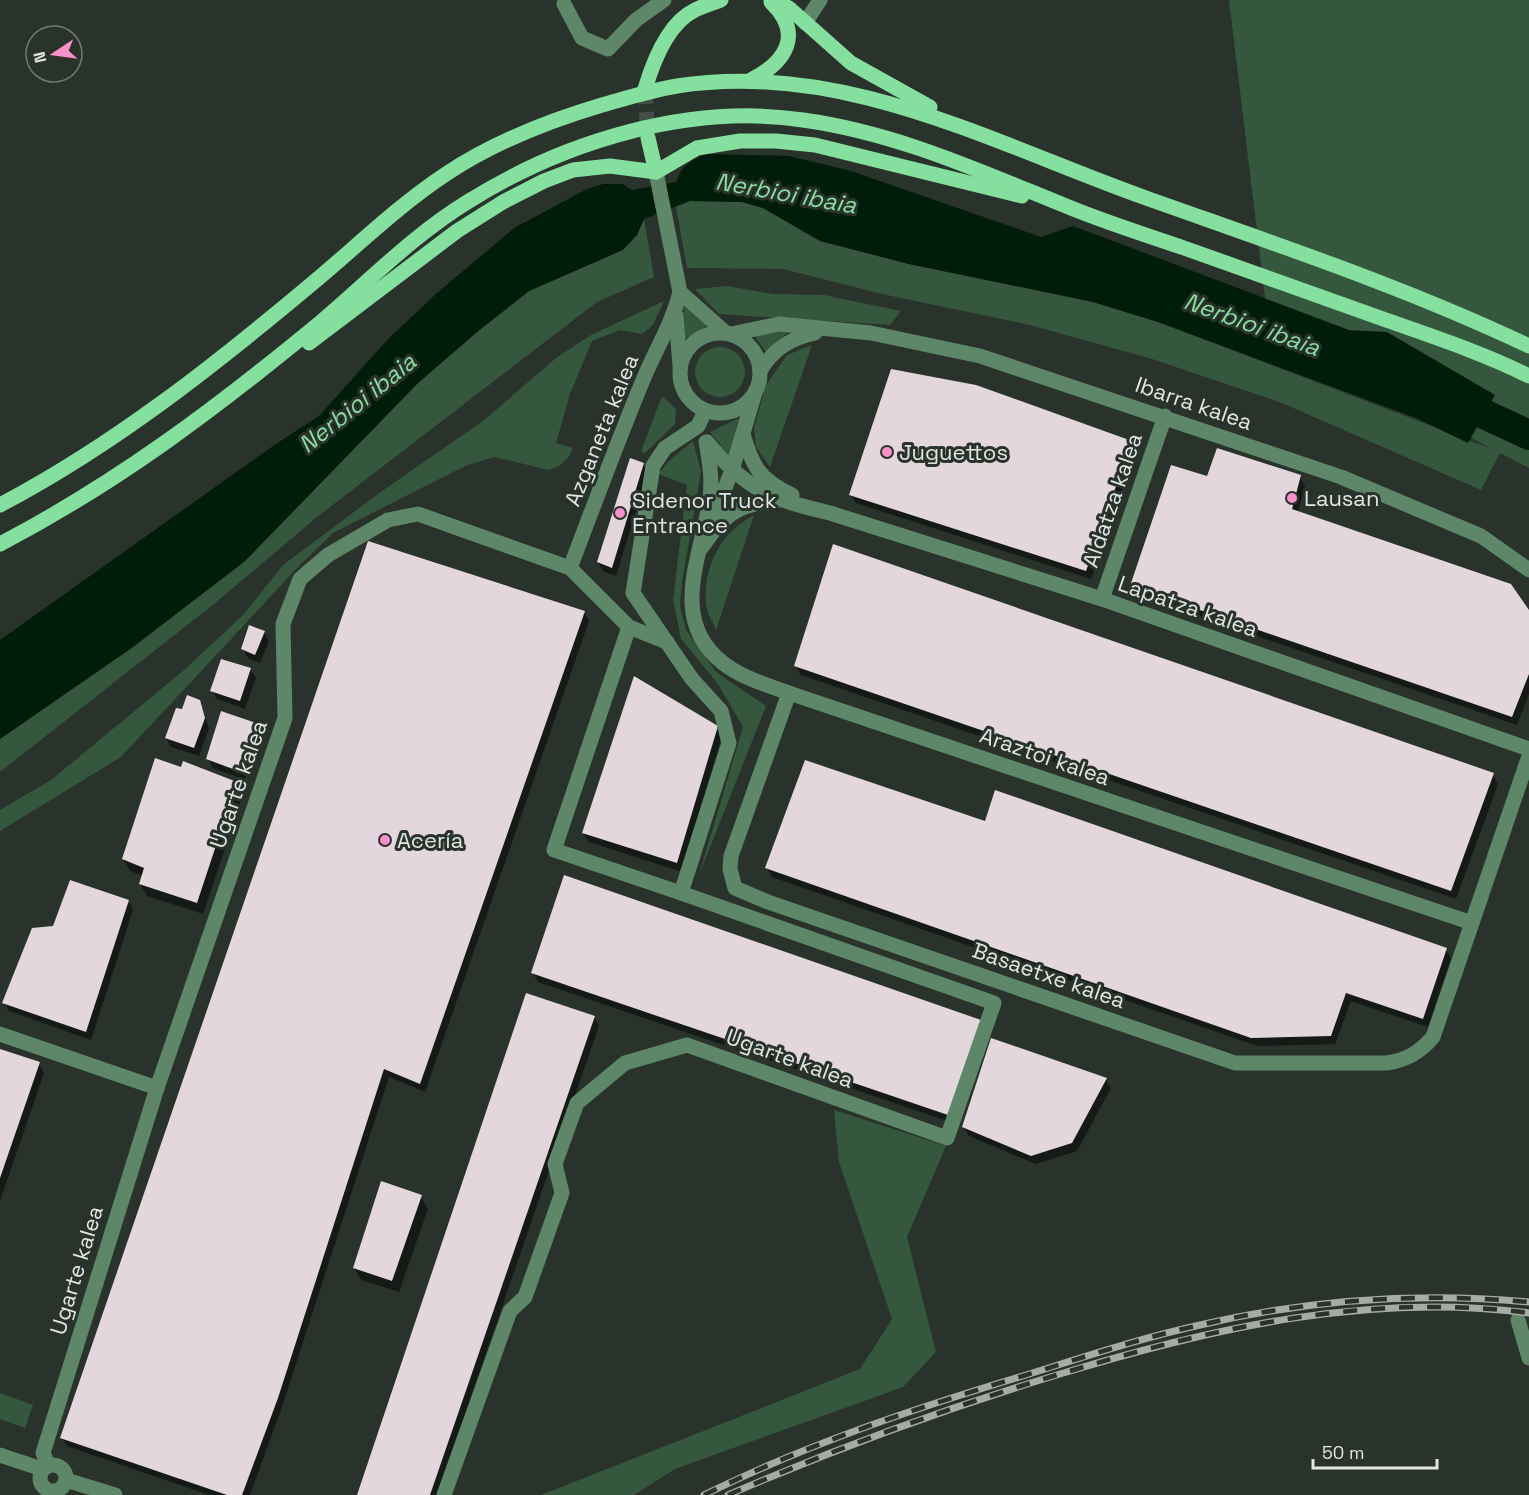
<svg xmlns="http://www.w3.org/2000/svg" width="1529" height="1495" viewBox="0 0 1529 1495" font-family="'Space Grotesk',sans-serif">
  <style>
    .green { fill: #35573e }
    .water { fill: #001d09 }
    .shadow { fill: #0007 }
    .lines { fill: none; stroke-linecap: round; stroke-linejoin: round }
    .river { stroke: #001d09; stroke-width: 30 }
    .building { fill: #e4d6dd }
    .major-tunnel { stroke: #444d46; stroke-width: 15; stroke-dasharray: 15 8; stroke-linecap: butt }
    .minor { stroke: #5d8768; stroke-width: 15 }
    .major { stroke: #85df9e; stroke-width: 15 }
    .rail-casing { stroke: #a5aca6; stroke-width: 7 }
    .rail { stroke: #29322b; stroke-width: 4.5; stroke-dasharray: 14; stroke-linecap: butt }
    .poi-dot { fill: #f890cc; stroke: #29322b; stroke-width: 2 }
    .labels { text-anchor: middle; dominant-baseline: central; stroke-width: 6; stroke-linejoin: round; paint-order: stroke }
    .street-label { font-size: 22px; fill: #e0e6e1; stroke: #29322b }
    .poi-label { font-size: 22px; fill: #e0e6e1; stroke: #29322b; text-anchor: start }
    .water-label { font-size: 24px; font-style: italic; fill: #88dc9f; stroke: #29322b }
  </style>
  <rect width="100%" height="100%" fill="#29322b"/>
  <g class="green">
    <path d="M 1229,0 L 1529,0 L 1529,468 L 1500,453 L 1481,490 L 1282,403 L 1152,359 L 1030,325 L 882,294 L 783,269 L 687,268 L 676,206 L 690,201 L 742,202 L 763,208 L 820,241 L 909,264 L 1093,302 L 1158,322 L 1492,449 L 1269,331 Z"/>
    <path d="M 644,219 L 654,277 L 597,302 L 317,517 L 214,604 L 0,772 L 0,739 L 133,647 L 245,561 L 417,384 L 477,332 L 529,291 L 611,255 L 637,235 Z"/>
    <path d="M 728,286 L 773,294 L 824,295 L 901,311 L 890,325 L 719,314 L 695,289 Z"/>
    <path d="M 684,299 L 709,325 L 682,341 Z"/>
    <path d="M 664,301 L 653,325 L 642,334 L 620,330 L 592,341 L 570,394 L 556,443 L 573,448 L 568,458 L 559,466 L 549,470 L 494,457 L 465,466 L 333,533 L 299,566 L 121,757 L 0,831 L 0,810 L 51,780 L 184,670 L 243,615 L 283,565 L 382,491 L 483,421 L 556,358 L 591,335 Z"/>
    <path d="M 790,331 L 765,351 L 753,334 Z"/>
    <path d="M 812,345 L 770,467 L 756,447 L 754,428 L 766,385 L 787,355 Z"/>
    <circle cx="720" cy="372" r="25"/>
    <path d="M 662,396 L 676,409 L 675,424 L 645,453 L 641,451 Z"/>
    <path d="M 739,418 L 729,456 L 710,432 Z"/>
    <path d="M 693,441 L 701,471 L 682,583 L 680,606 L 686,630 L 716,672 L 766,706 L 699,875 L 743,727 L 718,684 L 681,639 L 673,600 L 687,485 L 658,474 L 670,460 Z"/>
    <path d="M 754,515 L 716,630 C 713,622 707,613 706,604 C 703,565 721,533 754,515 Z"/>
    <path d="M 834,1110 L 946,1146 L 907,1237 L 936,1352 L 903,1387 L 675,1469 L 634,1495 L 541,1495 L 860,1369 L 892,1319 L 839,1162 Z"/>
    <path d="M 0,1393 L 33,1405 L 25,1428 L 0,1419 Z"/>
  </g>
  <path class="water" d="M 707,154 L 789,156 L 851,171 L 1041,237 L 1073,226 L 1349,330 L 1387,332 L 1495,395 L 1468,443 L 1416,418 L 1158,322 L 1093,302 L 909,264 L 820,241 L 763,208 L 742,202 L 690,201 L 644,219 L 637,235 L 623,250 L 529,291 L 477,332 L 417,384 L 245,561 L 133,647 L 0,739 L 0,640 L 273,446 L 319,416 L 388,339 L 436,294 L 514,228 L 587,189 L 603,184 L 622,184 L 632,190 L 676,182 C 681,166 692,159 707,154 Z"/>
  <g class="shadow">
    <path d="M 1131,442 L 1136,451 L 1091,579 L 856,503 L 851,495 Z"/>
    <path d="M 643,464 L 648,473 L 616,576 L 603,571 L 598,562 Z"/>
    <path d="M 1300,477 L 1305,486 L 1298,512 L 1529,613 L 1529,694 L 1517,725 L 1137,595 L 1132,586 Z"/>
    <path d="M 584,612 L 589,621 L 425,1092 L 389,1077 L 282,1407 L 250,1495 L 209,1495 L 67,1446 L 62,1438 Z"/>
    <path d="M 264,632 L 269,641 L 260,663 L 248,658 L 243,649 Z"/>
    <path d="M 796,666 L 1493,775 L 1498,784 L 1456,899 L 801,675 Z"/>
    <path d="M 250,669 L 256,678 L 245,709 L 217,699 L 212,690 Z"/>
    <path d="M 199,701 L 209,728 L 199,756 L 171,747 L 166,738 L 183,711 Z"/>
    <path d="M 255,724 L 260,733 L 245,780 L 213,768 L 208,759 Z"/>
    <path d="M 717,727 L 722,736 L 682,872 L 589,842 L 583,833 Z"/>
    <path d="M 182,769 L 236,783 L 243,795 L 203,914 L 147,896 L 140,884 L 143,876 L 130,871 L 123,859 Z"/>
    <path d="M 986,823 L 1446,949 L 1451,958 L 1428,1027 L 1351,1001 L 1335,1044 L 1257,1046 L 772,877 L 767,868 Z"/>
    <path d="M 128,901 L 133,910 L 91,1040 L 9,1011 L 4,1002 L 54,927 Z"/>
    <path d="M 533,973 L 980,1022 L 953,1123 L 538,982 Z"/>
    <path d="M 594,1017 L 599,1026 L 437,1495 L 359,1495 Z"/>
    <path d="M 0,1051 L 39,1064 L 44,1073 L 0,1201 Z"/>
    <path d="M 1106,1080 L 1111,1088 L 1077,1151 L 1036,1164 L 969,1136 L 964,1127 Z"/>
    <path d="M 421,1197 L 428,1209 L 399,1292 L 361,1280 L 354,1268 Z"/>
  </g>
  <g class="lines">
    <path class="river" d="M 1447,397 L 1529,435"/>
  </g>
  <g class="building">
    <path d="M 891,369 L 976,385 L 1132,441 L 1086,571 L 849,495 Z"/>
    <path d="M 1217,448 L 1301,475 L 1292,509 L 1511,584 L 1529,610 L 1529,674 L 1512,717 L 1130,586 L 1171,465 L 1207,476 Z"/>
    <path d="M 630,458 L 644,463 L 612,568 L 597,562 Z"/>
    <path d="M 368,541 L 585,611 L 420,1084 L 384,1069 L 278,1398 L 242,1495 L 227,1495 L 60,1438 Z"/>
    <path d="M 833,544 L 1494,773 L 1451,891 L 794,666 Z"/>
    <path d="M 249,625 L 265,631 L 255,655 L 241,649 Z"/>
    <path d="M 221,659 L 251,668 L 240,701 L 210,691 Z"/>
    <path d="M 634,676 L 718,726 L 677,863 L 582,833 Z"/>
    <path d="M 187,695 L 200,700 L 205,718 L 194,748 L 165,738 L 176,708 L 182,709 Z"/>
    <path d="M 221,711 L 256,723 L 241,772 L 206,759 Z"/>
    <path d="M 155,758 L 181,767 L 183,761 L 237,782 L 197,903 L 139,884 L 144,868 L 122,859 Z"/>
    <path d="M 805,760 L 985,821 L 995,790 L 1447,948 L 1423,1019 L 1346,993 L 1331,1036 L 1251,1038 L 765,868 Z"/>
    <path d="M 564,875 L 981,1020 L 948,1115 L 531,973 Z"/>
    <path d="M 70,880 L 129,900 L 86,1032 L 2,1003 L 32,928 L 53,926 Z"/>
    <path d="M 526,993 L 595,1016 L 430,1495 L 357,1495 Z"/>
    <path d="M 991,1038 L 1107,1078 L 1072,1143 L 1031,1156 L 962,1127 Z"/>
    <path d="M 0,1049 L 40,1062 L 0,1178 Z"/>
    <path d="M 381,1181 L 422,1195 L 392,1281 L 353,1268 Z"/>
  </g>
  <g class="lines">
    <path class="major-tunnel" d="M 645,89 L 648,138"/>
    <g class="minor">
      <path d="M 564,4 L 582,38 L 608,49 L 636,20 L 664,0"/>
      <path d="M 805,23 L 820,0"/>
      <path d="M 680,292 L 726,333"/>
      <path d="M 676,316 L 680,366"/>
      <circle cx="720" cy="373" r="40"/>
      <path d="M 731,334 L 779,324 L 871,333 L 980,356 L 1341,477 L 1481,536 L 1529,570"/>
      <path d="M 760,371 C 773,349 791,338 815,333"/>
      <path d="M 743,434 C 753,468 760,480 792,495"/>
      <path d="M 706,442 C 710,463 713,484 709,505 C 700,559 669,621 723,663 C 742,678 767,685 789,693 L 1472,923"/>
      <path d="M 707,442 C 746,490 771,499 830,513 L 1102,599 L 1529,749"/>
      <path d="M 713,519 L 732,470 L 754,396"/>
      <path d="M 702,547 C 725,513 738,504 780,500"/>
      <path d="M 570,568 C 594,505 617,443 643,380 C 655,351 672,324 680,292 L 656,172"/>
      <path d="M 1102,599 L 1165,416"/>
      <path d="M 629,627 L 554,850 L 681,893"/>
      <path d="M 789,693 L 731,856 L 730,869 L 735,888 L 768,902 L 1235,1063 L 1387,1063 C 1407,1060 1420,1052 1433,1037 L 1529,756"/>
      <path d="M 0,1034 L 157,1088"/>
      <path d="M 1518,1320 L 1529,1358"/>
      <path d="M 0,1455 L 42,1469"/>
      <circle cx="53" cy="1478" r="13"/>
      <path d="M 48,1465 L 43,1453 L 157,1088 L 285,718 L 283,624 L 300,579 L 328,555 L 388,520 L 418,514 L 570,568 L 629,627 L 667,642"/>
      <path d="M 66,1480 L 115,1495"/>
      <path d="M 444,1495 L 510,1311 L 525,1297 L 562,1193 L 555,1164 L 577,1103 L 625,1063 L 687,1045 L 947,1138 L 994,1003 L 681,893 L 729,743 L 721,711 L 692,679 L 633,593 L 653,466 L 665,448 L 698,426 L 705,411"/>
    </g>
    <g class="major">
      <path d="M 774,0 L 789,8 L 851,63 L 930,107"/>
      <path d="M 751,80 C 786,62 804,34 771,2"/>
      <path d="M 645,89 C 653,62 668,23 695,10 C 703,6 713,3 721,0"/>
      <path d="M 648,138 L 656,172"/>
      <path d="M 309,343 L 457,231 L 503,202 L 544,181 L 573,170 L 610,166 L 656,172 L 697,148 L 740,141 L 776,141 L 815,145 L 1022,196"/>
      <path d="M 0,505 C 114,445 215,365 314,282 C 357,246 399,205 446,174 C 494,142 548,121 602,105 C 627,98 652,90 677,86 C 844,60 994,144 1146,198 C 1275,244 1405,287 1529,346"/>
      <path d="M 0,544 C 117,483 215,409 316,326 C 366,284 413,235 469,201 C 565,141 690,103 803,120 C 898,133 984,173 1071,208 C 1108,223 1146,235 1184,248 C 1251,272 1318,296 1386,320 C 1434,337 1483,353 1529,376"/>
    </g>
    <g class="rail-casing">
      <g id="rail">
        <path d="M 704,1495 C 807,1444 916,1408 1026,1375 C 1084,1357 1141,1338 1200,1325 C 1307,1300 1420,1292 1529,1302"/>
        <path d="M 728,1495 C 837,1448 947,1408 1060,1374 C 1211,1328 1370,1292 1529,1313"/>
      </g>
    </g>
    <use href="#rail" class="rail"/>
  </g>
  <g class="poi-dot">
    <circle cx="887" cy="452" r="6"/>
    <circle cx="1292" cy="498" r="6"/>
    <circle cx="620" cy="513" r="6"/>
    <circle cx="385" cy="840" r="6"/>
  </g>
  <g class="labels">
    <g class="street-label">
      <text transform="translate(1194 403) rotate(19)">Ibarra kalea</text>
      <text transform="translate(601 430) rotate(-68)">Azganeta kalea</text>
      <text transform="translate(1112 500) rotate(-71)">Aldatza kalea</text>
      <text transform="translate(1188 606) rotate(19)">Lapatza kalea</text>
      <text transform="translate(1045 756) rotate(19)">Araztoi kalea</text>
      <text transform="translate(238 784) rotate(-71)">Ugarte kalea</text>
      <text transform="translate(1049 975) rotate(19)">Basaetxe kalea</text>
      <text transform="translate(790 1058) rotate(20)">Ugarte kalea</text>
      <text transform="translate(76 1270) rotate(-73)">Ugarte kalea</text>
    </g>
    <g class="poi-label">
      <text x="899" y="452">Juguettos</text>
      <text x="1304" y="498">Lausan</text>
      <text x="632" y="500">Sidenor Truck<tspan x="632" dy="25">Entrance</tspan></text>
      <text x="397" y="840">Acería</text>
    </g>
    <g class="water-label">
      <text transform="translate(786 193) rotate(10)">Nerbioi ibaia</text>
      <text transform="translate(1252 324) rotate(20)">Nerbioi ibaia</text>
      <text transform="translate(357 403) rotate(-39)">Nerbioi ibaia</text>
    </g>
  </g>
  <g transform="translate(54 54) rotate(257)"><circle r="28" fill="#29322b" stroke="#727a74" stroke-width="1.5"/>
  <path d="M0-4.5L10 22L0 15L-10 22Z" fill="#f890cc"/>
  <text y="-9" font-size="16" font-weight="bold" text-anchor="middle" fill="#e0e6e1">N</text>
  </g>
  <path d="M1313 1459v9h124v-9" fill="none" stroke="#e0e6e1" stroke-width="3"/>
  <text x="1322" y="1459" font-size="18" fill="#e0e6e1" stroke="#29322b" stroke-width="4.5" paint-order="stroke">50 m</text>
</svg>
